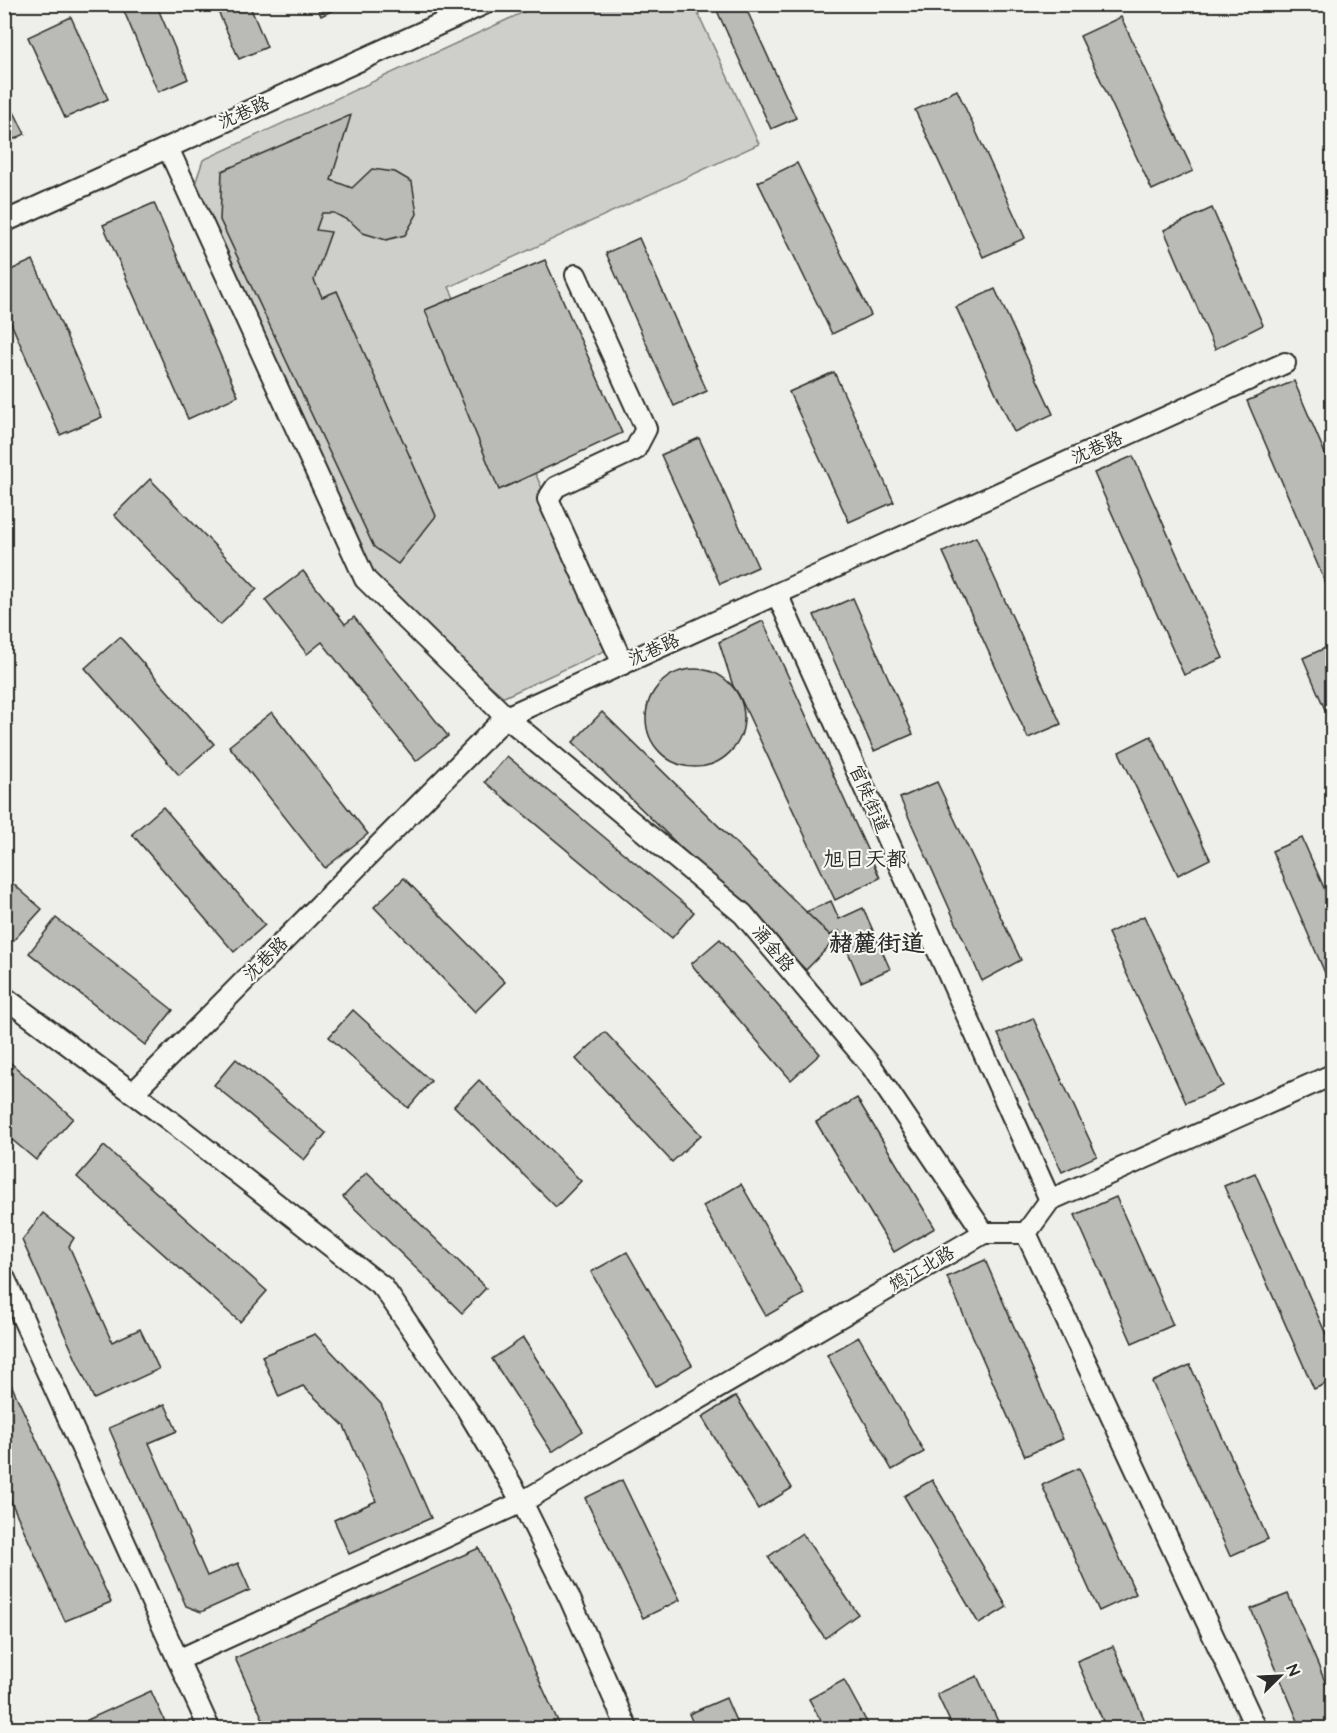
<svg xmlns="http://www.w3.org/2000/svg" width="1337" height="1733" viewBox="0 0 1337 1733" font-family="'Architects Daughter','LXGW WenKai TC',sans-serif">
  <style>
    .green { fill: #cececa; stroke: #7c7c7a; stroke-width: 1.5 }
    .building { fill: #babab7; stroke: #2b2b2b; stroke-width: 1.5 }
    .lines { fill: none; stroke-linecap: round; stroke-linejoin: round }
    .minor-casing { stroke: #2b2b2b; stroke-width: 24 }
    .minor { stroke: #f6f6f2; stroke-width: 20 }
    .labels { text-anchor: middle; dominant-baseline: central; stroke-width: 4.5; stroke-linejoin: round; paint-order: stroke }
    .street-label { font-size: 18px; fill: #2b2b2b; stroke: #f6f6f2 }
    .quarter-label { font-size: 21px; fill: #2b2b2b; stroke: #f6f6f2 }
    .district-label { font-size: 24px; font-weight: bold; fill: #2b2b2b; stroke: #f6f6f2 }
  </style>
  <rect width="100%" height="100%" fill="#eeeeea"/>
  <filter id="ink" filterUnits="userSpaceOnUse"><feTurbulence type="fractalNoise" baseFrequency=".0167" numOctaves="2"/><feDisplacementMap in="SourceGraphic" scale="12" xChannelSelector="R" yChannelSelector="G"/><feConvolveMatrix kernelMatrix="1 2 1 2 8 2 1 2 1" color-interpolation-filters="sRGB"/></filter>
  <g filter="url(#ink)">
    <path class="green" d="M 539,5 L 694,5 L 759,144 L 449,287 L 615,646 L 504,697 L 365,579 L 195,184 L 203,160 Z"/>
    <g class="building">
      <path d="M 121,4 L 156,4 L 188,79 L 158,92 Z"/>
      <path d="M 215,4 L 249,4 L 267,47 L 239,59 Z"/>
      <path d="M 316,4 L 346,4 L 321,16 Z"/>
      <path d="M 714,4 L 744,4 L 796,118 L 771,129 Z"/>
      <path d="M 71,17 L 108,99 L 65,118 L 28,37 Z"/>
      <path d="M 1121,17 L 1193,171 L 1152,190 L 1080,36 Z"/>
      <path d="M 957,90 L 1025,238 L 983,257 L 915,110 Z"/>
      <path d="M 4,92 L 25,134 L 4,144 Z"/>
      <path d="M 351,115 L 331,180 L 352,188 L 372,169 L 395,172 L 412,182 L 417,214 L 405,235 L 386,240 L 363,233 L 351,222 L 334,213 L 322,213 L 316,230 L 331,232 L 314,280 L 322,297 L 337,291 L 436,516 L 398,564 L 374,547 L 220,220 L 222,171 Z"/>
      <path d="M 797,163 L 871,315 L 832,334 L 758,182 Z"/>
      <path d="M 154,203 L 238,396 L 188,419 L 103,225 Z"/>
      <path d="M 1212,208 L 1263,325 L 1215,349 L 1164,230 Z"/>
      <path d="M 639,238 L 707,391 L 674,406 L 606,253 Z"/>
      <path d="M 33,260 L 102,417 L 60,435 L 4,307 L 4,273 Z"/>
      <path d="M 545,260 L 622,433 L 499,490 L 425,310 Z"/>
      <path d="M 995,289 L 1053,414 L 1014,432 L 956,307 Z"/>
      <path d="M 834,372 L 894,502 L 849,522 L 789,392 Z"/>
      <path d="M 1294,381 L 1332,470 L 1332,598 L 1247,401 Z"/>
      <path d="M 699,438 L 758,567 L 720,584 L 661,455 Z"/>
      <path d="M 1133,456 L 1223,658 L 1184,675 L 1094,473 Z"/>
      <path d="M 150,479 L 257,589 L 220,625 L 114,515 Z"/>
      <path d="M 976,537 L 1061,724 L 1028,738 L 943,552 Z"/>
      <path d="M 303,571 L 345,624 L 354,617 L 448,736 L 416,761 L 322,642 L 307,654 L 265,600 Z"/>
      <path d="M 853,598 L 913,734 L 874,751 L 814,615 Z"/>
      <path d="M 763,621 L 880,878 L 835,900 L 739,695 L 733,686 L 719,642 Z"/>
      <path d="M 120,637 L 214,744 L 179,775 L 85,668 Z"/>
      <path d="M 1332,645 L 1332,726 L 1303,658 Z"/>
      <circle cx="695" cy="718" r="49"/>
      <path d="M 272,712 L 368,834 L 325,868 L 229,746 Z"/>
      <path d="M 602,712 L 835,940 L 806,970 L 573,742 Z"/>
      <path d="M 1151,736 L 1210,859 L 1178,875 L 1119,752 Z"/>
      <path d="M 507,756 L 694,912 L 672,938 L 485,782 Z"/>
      <path d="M 937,782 L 1021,960 L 982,981 L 900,798 Z"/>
      <path d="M 163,807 L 265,925 L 234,952 L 132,834 Z"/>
      <path d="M 1302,838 L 1332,906 L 1332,989 L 1272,851 Z"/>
      <path d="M 4,876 L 42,909 L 13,941 L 4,933 Z"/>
      <path d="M 404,878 L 505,982 L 475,1012 L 374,907 Z"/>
      <path d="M 831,901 L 839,919 L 863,908 L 890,969 L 861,982 L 839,931 L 830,935 L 806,912 Z"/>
      <path d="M 1144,916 L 1223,1086 L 1186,1103 L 1108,933 Z"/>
      <path d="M 56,918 L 173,1010 L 145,1045 L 29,953 Z"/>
      <path d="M 720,939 L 820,1054 L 791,1080 L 691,964 Z"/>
      <path d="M 353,1010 L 431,1081 L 408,1108 L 329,1037 Z"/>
      <path d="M 1033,1018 L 1097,1156 L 1062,1172 L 998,1034 Z"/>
      <path d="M 605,1032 L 701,1135 L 672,1162 L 576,1059 Z"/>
      <path d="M 4,1057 L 73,1118 L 36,1160 L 4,1133 Z"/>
      <path d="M 236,1059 L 326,1133 L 304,1160 L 214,1085 Z"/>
      <path d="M 479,1080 L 581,1181 L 556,1207 L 454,1106 Z"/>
      <path d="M 857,1098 L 935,1228 L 894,1252 L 816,1122 Z"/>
      <path d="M 104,1146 L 267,1291 L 240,1322 L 77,1177 Z"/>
      <path d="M 367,1172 L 486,1288 L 462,1313 L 343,1197 Z"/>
      <path d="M 1255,1173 L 1332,1348 L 1332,1381 L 1314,1389 L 1224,1186 Z"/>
      <path d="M 741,1184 L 804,1294 L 766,1316 L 703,1206 Z"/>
      <path d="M 1116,1197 L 1173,1325 L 1132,1343 L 1075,1215 Z"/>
      <path d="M 43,1213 L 74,1238 L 69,1246 L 112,1342 L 140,1329 L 159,1369 L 94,1399 L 22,1240 Z"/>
      <path d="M 627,1252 L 692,1365 L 656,1386 L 591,1272 Z"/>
      <path d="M 985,1260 L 1063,1439 L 1025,1456 L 947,1277 Z"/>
      <path d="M 315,1334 L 381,1404 L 431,1518 L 349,1554 L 334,1520 L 376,1501 L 344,1426 L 303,1386 L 279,1397 L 262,1356 Z"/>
      <path d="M 859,1337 L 924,1452 L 892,1470 L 827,1355 Z"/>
      <path d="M 523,1338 L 583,1431 L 552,1452 L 492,1359 Z"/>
      <path d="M 1190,1365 L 1268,1539 L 1230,1556 L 1152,1382 Z"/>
      <path d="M 4,1369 L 111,1602 L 65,1621 L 4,1486 Z"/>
      <path d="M 736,1396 L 792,1488 L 758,1509 L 702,1417 Z"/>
      <path d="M 165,1404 L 177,1431 L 149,1443 L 207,1576 L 238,1563 L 250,1590 L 201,1612 L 186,1606 L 109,1428 Z"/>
      <path d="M 1079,1468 L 1136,1594 L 1099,1611 L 1042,1485 Z"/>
      <path d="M 622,1480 L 680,1600 L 643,1618 L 585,1498 Z"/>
      <path d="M 932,1480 L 1007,1607 L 979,1624 L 904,1496 Z"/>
      <path d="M 802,1533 L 858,1614 L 825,1638 L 768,1557 Z"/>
      <path d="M 479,1548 L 561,1728 L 267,1728 L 235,1658 Z"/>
      <path d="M 1288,1594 L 1332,1698 L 1332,1721 L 1314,1728 L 1301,1728 L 1251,1609 Z"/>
      <path d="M 1113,1646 L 1148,1728 L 1106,1728 L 1077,1661 Z"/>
      <path d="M 977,1676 L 1001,1728 L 953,1728 L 937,1694 Z"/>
      <path d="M 844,1680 L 870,1728 L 825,1728 L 809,1699 Z"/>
      <path d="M 151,1691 L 168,1728 L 91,1728 L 87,1720 Z"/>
      <path d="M 726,1698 L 739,1728 L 695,1728 L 689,1714 Z"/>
    </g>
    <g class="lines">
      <g class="minor-casing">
        <g id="minor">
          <path d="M 168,148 L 365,579 L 506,717 L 743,914 L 872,1067 L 984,1233"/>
          <path d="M 4,222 L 484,4"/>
          <path d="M 576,275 L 646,429 L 635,450 L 556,487 L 548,499 L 623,664"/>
          <path d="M 777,594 L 1050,1200"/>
          <path d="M 4,997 L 168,1119 L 383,1287 L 466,1408 L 522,1502 L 570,1599 L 627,1728"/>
          <path d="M 133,1093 L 506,717 L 1285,363"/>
          <path d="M 1026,1233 L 1256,1728"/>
          <path d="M 4,1277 L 209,1728"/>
          <path d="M 178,1660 L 522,1502 L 984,1233 L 1026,1233 L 1050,1200 L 1332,1075"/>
        </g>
      </g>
      <use href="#minor" class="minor"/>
    </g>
  </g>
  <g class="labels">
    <g class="street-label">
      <text transform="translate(244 113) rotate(-24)">沈巷路</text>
      <text transform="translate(1097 448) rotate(-24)">沈巷路</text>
      <text transform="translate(654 650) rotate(-24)">沈巷路</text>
      <text transform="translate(869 799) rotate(66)">官陡街道</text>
      <text transform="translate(773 949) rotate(50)">涌金路</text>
      <text transform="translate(266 959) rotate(-45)">沈巷路</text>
      <text transform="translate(922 1269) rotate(-30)">鸩江北路</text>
    </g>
    <g class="quarter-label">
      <text x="865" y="859">旭日天都</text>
    </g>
    <g class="district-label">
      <text x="877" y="944">赭麓街道</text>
    </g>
  </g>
  <rect width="1337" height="1733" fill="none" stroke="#f6f6f2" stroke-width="24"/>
  <rect x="12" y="12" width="1313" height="1709" fill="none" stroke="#2b2b2b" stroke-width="2" filter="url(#ink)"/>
  <g transform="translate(1280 1676) rotate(66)" stroke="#f6f6f2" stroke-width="4.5" paint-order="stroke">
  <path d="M0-4.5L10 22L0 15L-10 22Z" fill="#2b2b2b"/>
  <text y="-9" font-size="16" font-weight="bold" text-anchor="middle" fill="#2b2b2b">N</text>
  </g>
</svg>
